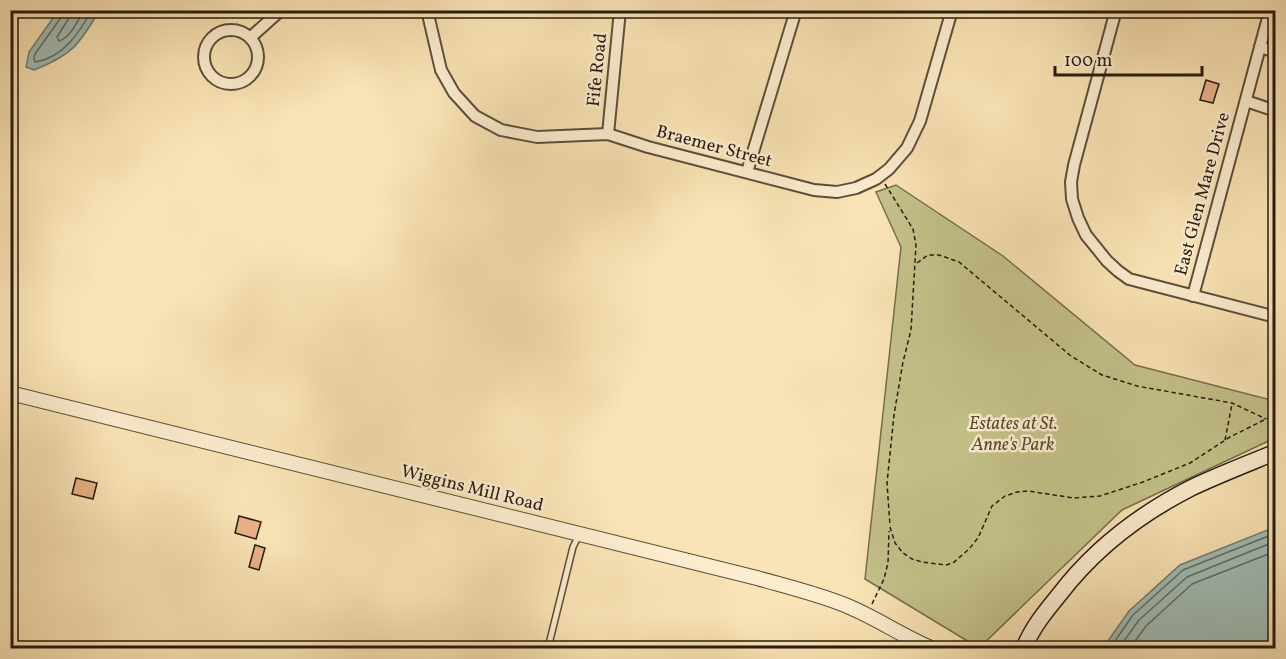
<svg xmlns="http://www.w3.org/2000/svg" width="1286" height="659" viewBox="0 0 1286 659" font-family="Vollkorn,serif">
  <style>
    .green { fill: #c4c28a; stroke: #766e4e; stroke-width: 1.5 }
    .water { fill: #a0bdb6; stroke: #707c74; stroke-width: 1.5 }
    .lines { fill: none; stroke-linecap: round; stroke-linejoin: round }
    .shore { stroke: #646c64; stroke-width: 1.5 }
    .building { fill: #eab289; stroke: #271b11; stroke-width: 1.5 }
    .service-casing { stroke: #5c4d3a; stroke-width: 8 }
    .minor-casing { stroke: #5c4d3a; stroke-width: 14 }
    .tertiary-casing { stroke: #5c4d3a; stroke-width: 16 }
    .secondary-casing { stroke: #271b11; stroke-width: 18 }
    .path { stroke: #271b11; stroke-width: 1.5; stroke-dasharray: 4.5 3; stroke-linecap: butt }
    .service { stroke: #fcedcf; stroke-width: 5 }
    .minor { stroke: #fcedcf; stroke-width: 10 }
    .tertiary { stroke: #fcedcf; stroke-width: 14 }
    .secondary { stroke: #fcedcf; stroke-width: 15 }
    .labels { text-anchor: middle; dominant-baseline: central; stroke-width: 5; stroke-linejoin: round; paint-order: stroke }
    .street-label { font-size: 18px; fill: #271b11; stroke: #fcedcf }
    .park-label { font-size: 18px; font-style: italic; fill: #564d35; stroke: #fcedcf }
  </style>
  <rect width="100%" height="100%" fill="#fae4b5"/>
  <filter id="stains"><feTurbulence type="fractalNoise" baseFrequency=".00333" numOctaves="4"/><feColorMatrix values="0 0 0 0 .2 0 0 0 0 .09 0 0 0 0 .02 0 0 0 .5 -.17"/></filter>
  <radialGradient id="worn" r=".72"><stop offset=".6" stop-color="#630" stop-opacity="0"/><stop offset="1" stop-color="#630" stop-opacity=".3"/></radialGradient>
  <path class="green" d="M 896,185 L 1003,256 L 1135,365 L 1275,401 L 1275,438 L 1122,510 L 979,648 L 865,579 L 901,247 L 876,192 Z"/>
  <g class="water">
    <path d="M 58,11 L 99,11 C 79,45 72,55 34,70 L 26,67 L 29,52 Z"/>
    <path d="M 1275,527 L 1275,648 L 1103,648 L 1129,611 L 1180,565 Z"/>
  </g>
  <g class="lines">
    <g class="shore">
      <path d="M 63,10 L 62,16 L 35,54 L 34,59 L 35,62 C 63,58 79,33 92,10"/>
      <path d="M 71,10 L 69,18 L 57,37 L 59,41 C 71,37 77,22 84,10"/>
      <path d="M 1110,648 L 1133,615 L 1183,570 L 1276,533"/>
      <path d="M 1119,648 L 1139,620 L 1187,577 L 1276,541"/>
      <path d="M 1130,648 L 1146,626 L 1192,584 L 1276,551"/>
    </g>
  </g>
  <g class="building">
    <path d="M 1206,80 L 1219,84 L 1213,103 L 1200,100 Z"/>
    <path d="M 76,478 L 97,483 L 93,499 L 72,494 Z"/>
    <path d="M 239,516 L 261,522 L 256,539 L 235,533 Z"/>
    <path d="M 255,545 L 265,548 L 259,570 L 249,567 Z"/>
  </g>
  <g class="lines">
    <g class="service-casing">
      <path id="service" d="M 548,648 L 573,547 L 579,535"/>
    </g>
    <g class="minor-casing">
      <g id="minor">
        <path d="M 427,10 L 441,70 L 454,93 L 475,116 L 501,130 L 537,137 L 608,134 L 648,147 L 814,190 L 837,192 L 856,188 L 876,179 L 889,169 L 907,148 L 920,121 L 952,10"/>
        <path d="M 1116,10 L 1074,165 L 1071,182 L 1072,199 L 1078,218 L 1086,235 L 1107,261 L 1118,271 L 1129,279 L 1276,317"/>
        <circle cx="231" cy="57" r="27"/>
        <path d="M 251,37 L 281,10"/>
        <path d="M 1260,47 L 1276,52"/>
        <path d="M 1246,101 L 1276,111"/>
        <path d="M 608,134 L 620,10"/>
        <path d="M 747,172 L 796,10"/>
        <path d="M 1193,296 L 1270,10"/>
      </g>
    </g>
    <g class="tertiary-casing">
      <path id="tertiary" d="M 10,393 L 757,578 C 785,586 818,594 845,605 C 875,617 902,636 931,648"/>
    </g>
    <g class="secondary-casing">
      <path id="secondary" d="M 1024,648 C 1032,628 1045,612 1059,595 C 1094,549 1140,514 1191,488 C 1218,475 1247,464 1276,452"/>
    </g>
    <g class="path">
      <path d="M 885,184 L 913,229 L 916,245 L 911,330 L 903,362 L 894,415 L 887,483 L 890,526"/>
      <path d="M 917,263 L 928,255 L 939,255 L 959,262 L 1071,356 L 1102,375 L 1137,386 L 1232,403 L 1266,419"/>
      <path d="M 1225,440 L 1232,404"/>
      <path d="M 890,527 L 895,543 L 903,553 L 912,559 L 922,562 L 946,565 L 953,563 L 969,549 L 978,538 L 992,506 L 1005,496 L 1017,492 L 1028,491 L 1074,498 L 1100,496 L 1143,482 L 1190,463 L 1230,437 L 1266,419 L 1276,417"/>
      <path d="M 872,604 L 884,579 L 888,563 L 889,531"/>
    </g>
    <use href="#service" class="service"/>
    <use href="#minor" class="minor"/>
    <use href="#tertiary" class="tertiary"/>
    <use href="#secondary" class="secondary"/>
  </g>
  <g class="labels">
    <g class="street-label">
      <text transform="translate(598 70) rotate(-84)">Fife Road</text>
      <text transform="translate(714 147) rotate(15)">Braemer Street</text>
      <text transform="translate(1203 194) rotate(-75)">East Glen Mare Drive</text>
      <text transform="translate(472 489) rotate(14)">Wiggins Mill Road</text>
    </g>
    <g class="park-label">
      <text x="1013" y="424">Estates at St.<tspan x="1013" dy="21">Anne's Park</tspan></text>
    </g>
  </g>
  <rect width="1286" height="659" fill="none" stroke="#fae4b5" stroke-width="36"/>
  <rect x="12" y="12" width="1262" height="635" fill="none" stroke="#271b11" stroke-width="3"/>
  <rect x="18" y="18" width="1250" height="623" fill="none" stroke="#271b11" stroke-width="1.5"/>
  <path d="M1055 66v9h147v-9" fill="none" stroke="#271b11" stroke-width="3"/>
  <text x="1064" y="66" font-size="18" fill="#271b11" stroke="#fcedcf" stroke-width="4.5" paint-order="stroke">100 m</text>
  <rect width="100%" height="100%" filter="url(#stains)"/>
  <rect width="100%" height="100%" fill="url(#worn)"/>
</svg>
